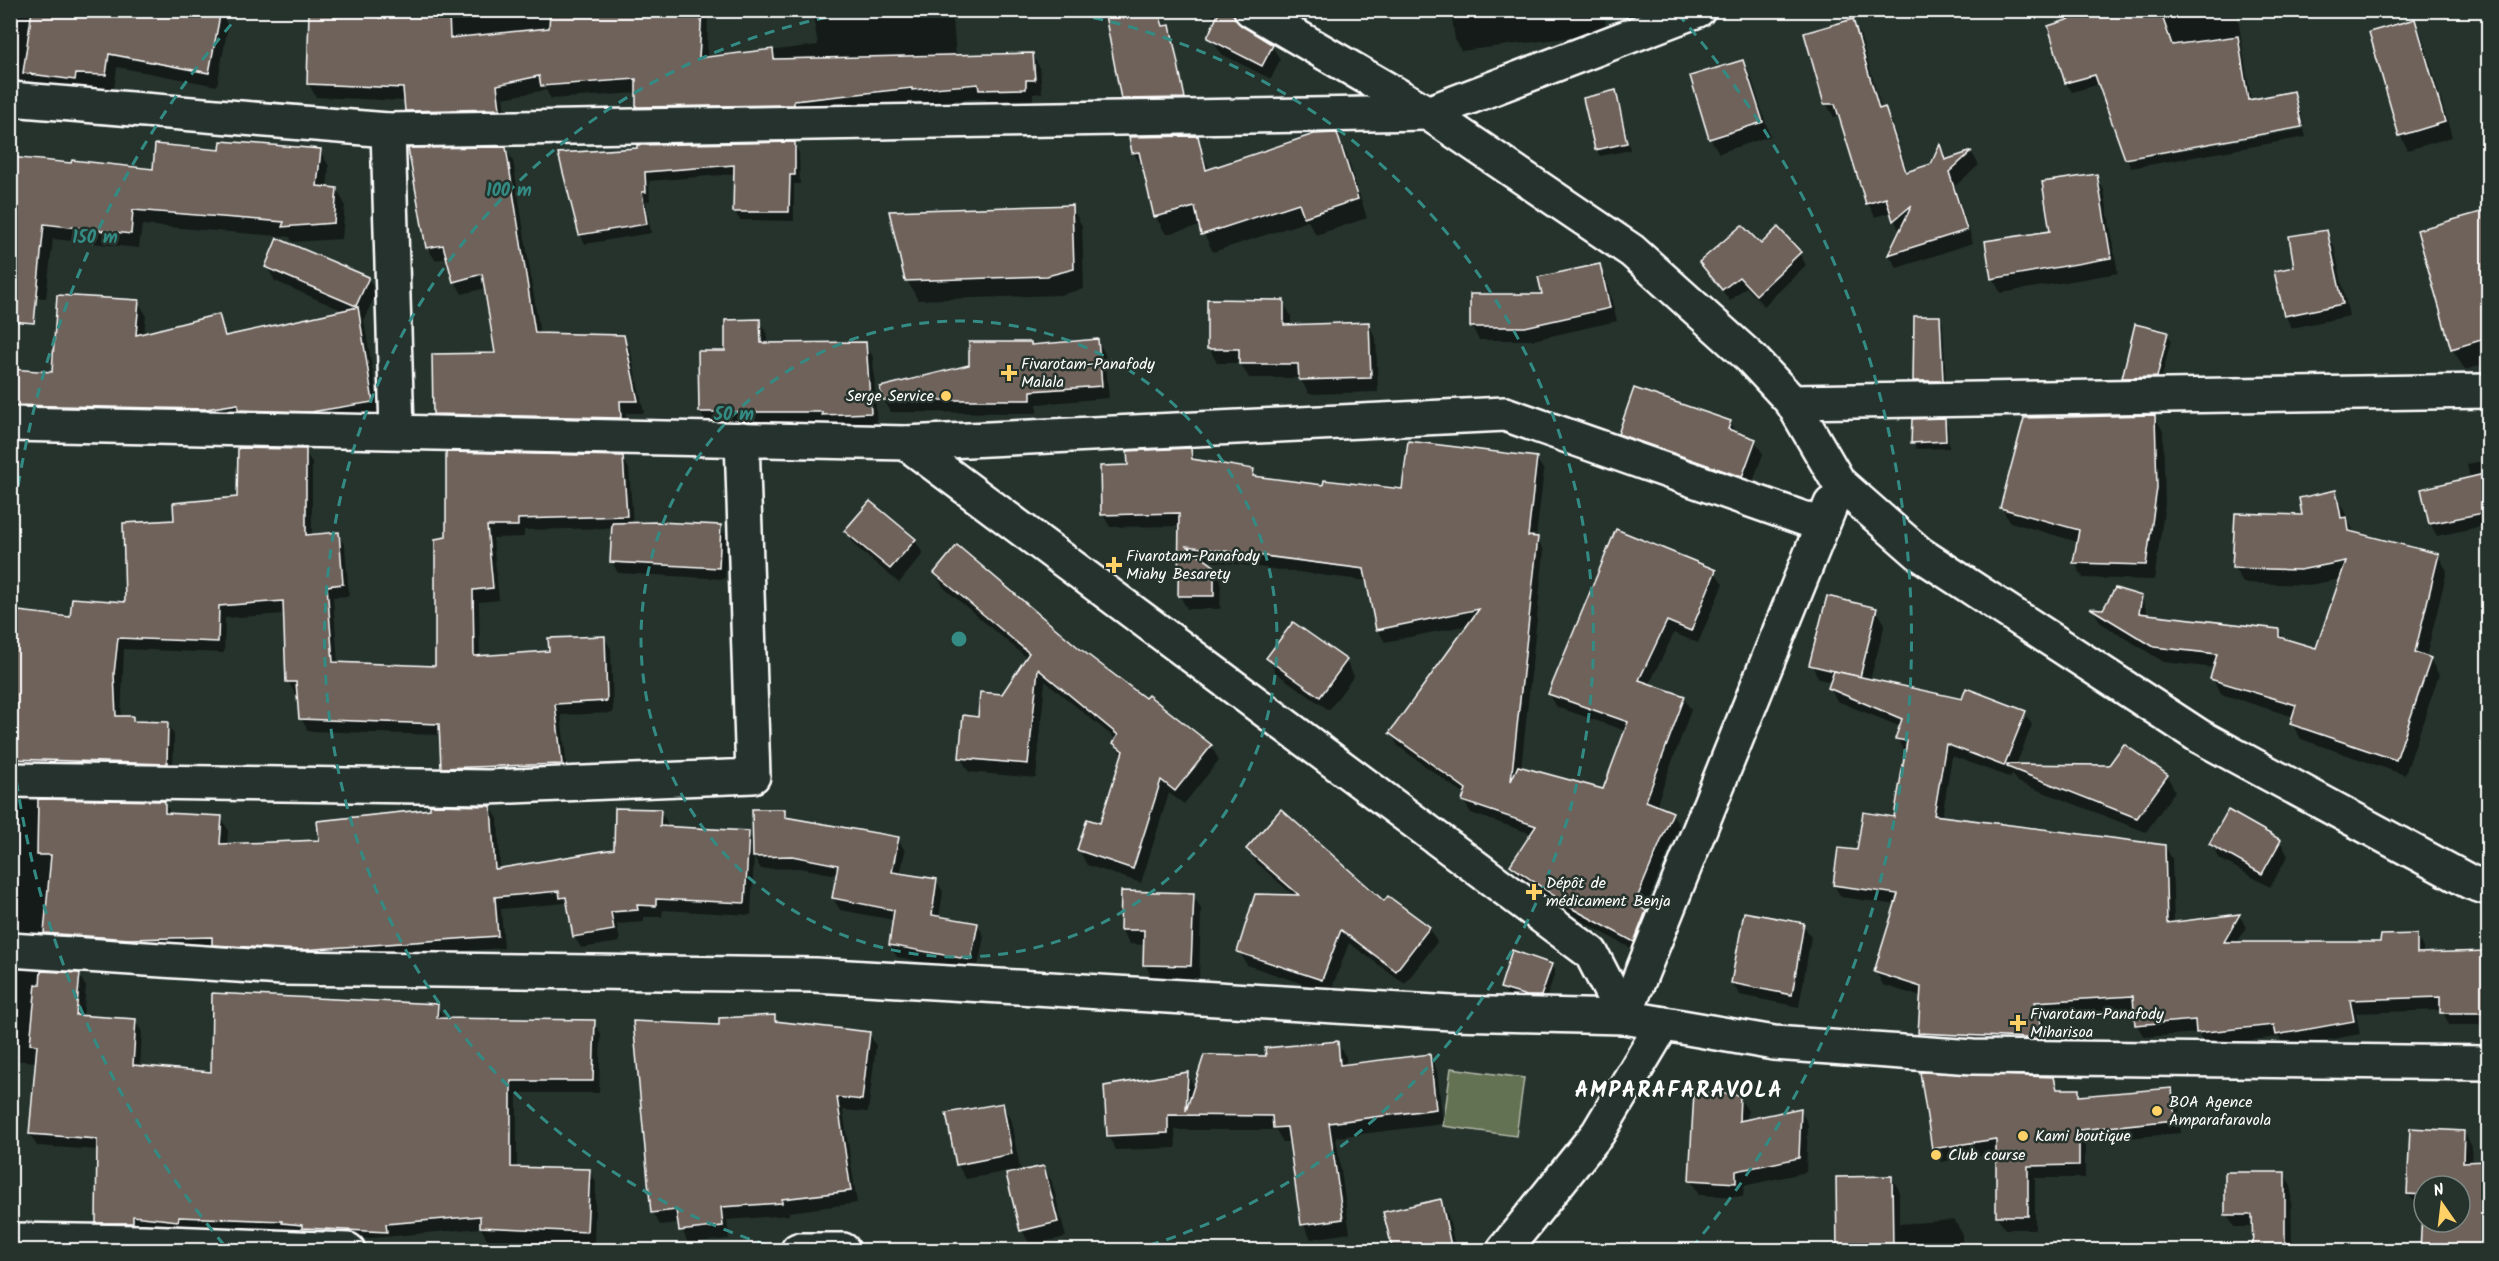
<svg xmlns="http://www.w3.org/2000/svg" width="2499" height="1261" viewBox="0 0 2499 1261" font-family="Kalam,sans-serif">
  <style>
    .green { fill: #647253; stroke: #b2b8a9; stroke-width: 1.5 }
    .shadow { fill: #0007; fill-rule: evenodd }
    .building { fill: #6e625a; stroke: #fff; stroke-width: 1.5; fill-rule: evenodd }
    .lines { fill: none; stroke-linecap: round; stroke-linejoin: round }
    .minor-casing { stroke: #fff; stroke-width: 38 }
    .minor { stroke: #26332d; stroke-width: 33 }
    .ring { fill: none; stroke: #338b84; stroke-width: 3; stroke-dasharray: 10 8 }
    .poi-dot { fill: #ffd166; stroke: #26332d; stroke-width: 2 }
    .labels { text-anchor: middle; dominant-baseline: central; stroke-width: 5; stroke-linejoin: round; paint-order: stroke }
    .poi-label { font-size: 16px; fill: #fff; stroke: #26332d; text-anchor: start }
    .district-label { font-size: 22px; font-weight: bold; letter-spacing: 1.5px; fill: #fff; stroke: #26332d }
    .centre { fill: #338b84; stroke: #26332d; stroke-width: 3 }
    .ring-label { font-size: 18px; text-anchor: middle; font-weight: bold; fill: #338b84; stroke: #26332d; stroke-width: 5; stroke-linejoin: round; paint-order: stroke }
  </style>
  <rect width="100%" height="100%" fill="#26332d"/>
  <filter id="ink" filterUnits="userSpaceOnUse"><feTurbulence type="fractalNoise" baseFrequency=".0167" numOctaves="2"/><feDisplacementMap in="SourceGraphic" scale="12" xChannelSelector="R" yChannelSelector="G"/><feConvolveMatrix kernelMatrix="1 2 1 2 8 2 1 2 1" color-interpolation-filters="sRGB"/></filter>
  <g filter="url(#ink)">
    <path class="green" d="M 1451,1068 L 1524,1078 L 1516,1136 L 1443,1126 Z"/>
    <g class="shadow">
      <path d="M 10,10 L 220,12 L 228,26 L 217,86 L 117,67 L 114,89 L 83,88 L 83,93 L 33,86 L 29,81 L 10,79 Z"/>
      <path d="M 533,10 L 708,10 L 707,58 L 818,45 L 812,10 L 952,10 L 956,56 L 1032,54 L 1040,68 L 1042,93 L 1033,94 L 1033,102 L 988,103 L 985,98 L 921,103 L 920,101 L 801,114 L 646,120 L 638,107 L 638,93 L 551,99 L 546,90 L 503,98 L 507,123 L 414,124 L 406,111 L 406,101 L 316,97 L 308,83 L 378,16 L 381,20 Z"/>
      <path d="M 1106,10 L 1160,10 L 1190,110 L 1130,111 L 1123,99 Z"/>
      <path d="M 1213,10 L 1223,10 L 1232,15 L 1241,27 L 1272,46 L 1280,60 L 1271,79 L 1221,54 L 1212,39 Z"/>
      <path d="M 1451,10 L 1604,10 L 1607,33 L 1461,51 L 1455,40 Z"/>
      <path d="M 2110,10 L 2244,10 L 2237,12 L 2251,101 L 2293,92 L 2298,102 L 2304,126 L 2126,158 L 2100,84 L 2072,92 L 2066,83 L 2050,27 Z"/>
      <path d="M 1852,20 L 1860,34 L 1882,110 L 1885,109 L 1892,122 L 1908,173 L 1932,165 L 1940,147 L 1948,160 L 1972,153 L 1979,165 L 1955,186 L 1973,243 L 1897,268 L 1889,255 L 1900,232 L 1891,212 L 1875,217 L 1868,203 L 1840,117 L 1834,117 L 1826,103 Z"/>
      <path d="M 2414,21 L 2422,35 L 2452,137 L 2408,150 L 2400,135 Z"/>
      <path d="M 1743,62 L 1751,76 L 1770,136 L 1719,153 L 1710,138 Z"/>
      <path d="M 1615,92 L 1619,99 L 1630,150 L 1600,156 L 1596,149 Z"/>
      <path d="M 2304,129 L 2306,137 L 2131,168 L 2127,160 Z"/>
      <path d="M 1336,135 L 1346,153 L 1367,218 L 1316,235 L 1308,221 L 1213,252 L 1200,226 L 1166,234 L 1155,216 L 1144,171 L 1134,153 L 1131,138 L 1195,137 L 1210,170 Z"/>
      <path d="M 794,144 L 799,153 L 800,184 L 794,184 L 794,221 L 740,220 L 734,211 L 735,174 L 649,181 L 650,201 L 646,201 L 651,233 L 585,244 L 580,234 L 560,155 Z"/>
      <path d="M 505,148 L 513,161 L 540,335 L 623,336 L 630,349 L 644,413 L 626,413 L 627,431 L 442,426 L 434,414 L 497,354 L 486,288 L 462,294 L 455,281 L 448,258 L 435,260 L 428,248 L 410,150 Z"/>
      <path d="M 221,151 L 320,151 L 329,166 L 327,188 L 337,189 L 345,205 L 342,239 L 292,242 L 290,237 L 142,225 L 139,248 L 53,239 L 46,298 L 10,295 L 10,159 L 154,171 Z"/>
      <path d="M 2096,176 L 2104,190 L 2118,273 L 2001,293 L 1992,278 L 2052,233 Z"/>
      <path d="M 1071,206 L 1082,226 L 1084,289 L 1059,295 L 918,300 L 907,280 Z"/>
      <path d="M 2488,211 L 2488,363 L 2465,370 L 2452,348 L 2419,231 Z"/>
      <path d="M 2327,233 L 2334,246 L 2349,316 L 2292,328 L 2285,315 L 2296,268 Z"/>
      <path d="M 1799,253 L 1806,265 L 1764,306 L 1746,287 L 1730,301 L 1701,262 Z"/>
      <path d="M 1599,265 L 1606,278 L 1617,321 L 1533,340 L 1479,340 L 1472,327 L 1544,296 Z"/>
      <path d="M 267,267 L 368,278 L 376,293 L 364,320 L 380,415 L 10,420 L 10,371 L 53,373 L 138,301 L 146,315 L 144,335 L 219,316 L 228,337 L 344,311 L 275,281 Z"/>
      <path d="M 1283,301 L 1291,316 L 1291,326 L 1368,324 L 1376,338 L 1378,392 L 1309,394 L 1300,378 L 1249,378 L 1240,363 L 1217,363 L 1209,348 Z"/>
      <path d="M 1939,317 L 1943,324 L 1946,387 L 1918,388 L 1914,381 Z"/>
      <path d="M 759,321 L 767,334 L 767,344 L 865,344 L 873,357 L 877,426 L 831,428 L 829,425 L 708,426 L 700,412 L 727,352 Z"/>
      <path d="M 2167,333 L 2171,340 L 2160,384 L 2128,385 L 2124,378 Z"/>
      <path d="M 1098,341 L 1105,354 L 1109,398 L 1037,404 L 1037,413 L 891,412 L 883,399 L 1032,347 Z"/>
      <path d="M 2155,417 L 2163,431 L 2165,504 L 2154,580 L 2083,578 L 2075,563 L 2078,542 L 2010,522 L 2001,507 Z"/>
      <path d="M 1944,420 L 1948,427 L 1949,448 L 1917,449 L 1913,442 Z"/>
      <path d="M 1730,422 L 1736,433 L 1755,441 L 1763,454 L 1750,490 L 1628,447 L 1620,434 Z"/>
      <path d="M 1190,450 L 1197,462 L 1253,470 L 1258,479 L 1325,487 L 1403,491 L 1536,458 L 1544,471 L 1536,537 L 1544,551 L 1521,769 L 1604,791 L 1626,731 L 1557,707 L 1549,694 L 1715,572 L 1723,584 L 1698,643 L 1674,633 L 1649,685 L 1684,698 L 1691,710 L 1656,806 L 1672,813 L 1679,826 L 1644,911 L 1653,925 L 1641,954 L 1582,921 L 1519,878 L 1511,865 L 1532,834 L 1471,813 L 1463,800 L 1465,795 L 1398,746 L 1391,733 L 1469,625 L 1385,642 L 1377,629 L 1368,581 L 1203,560 L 1213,567 L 1221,580 L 1220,609 L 1187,609 L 1180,596 L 1181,526 L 1110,527 L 1103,515 L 1130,467 Z"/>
      <path d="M 305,451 L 312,463 L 312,536 L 338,534 L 345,546 L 349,596 L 333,597 L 338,664 L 437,667 L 448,539 L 622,457 L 629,469 L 633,525 L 720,526 L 727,538 L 725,579 L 618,573 L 612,562 L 614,528 L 524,530 L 524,537 L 493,538 L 499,600 L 479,602 L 480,657 L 551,652 L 604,637 L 611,649 L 613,713 L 561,715 L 568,776 L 450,779 L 443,767 L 441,735 L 308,731 L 301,718 L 299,693 L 295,694 L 288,681 L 285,614 L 225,618 L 224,653 L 124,649 L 121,718 L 133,718 L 135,722 L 167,723 L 174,735 L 173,775 L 10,775 L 10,611 L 72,619 L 126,604 L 176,522 L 238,499 Z"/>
      <path d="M 2488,460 L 2488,525 L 2437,536 L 2430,523 L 2470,479 L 2467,464 Z"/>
      <path d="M 2335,492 L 2355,534 L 2438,555 L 2447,571 L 2426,657 L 2430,659 L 2439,675 L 2405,775 L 2301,739 L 2292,724 L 2294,717 L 2221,694 L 2212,678 L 2215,668 L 2164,662 L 2101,623 L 2093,610 L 2104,611 L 2141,597 L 2149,616 L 2279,630 L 2284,640 L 2317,650 L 2341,579 L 2309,585 L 2243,583 L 2234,567 Z"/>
      <path d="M 846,531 L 915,540 L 923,554 L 899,583 L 855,546 Z"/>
      <path d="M 935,574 L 1078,649 L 1211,746 L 1219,760 L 1184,804 L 1169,793 L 1141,883 L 1087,865 L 1079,850 L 1101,825 L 1123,757 L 1114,743 L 1117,740 L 1045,681 L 1036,778 L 969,772 L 960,757 L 980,718 L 1003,696 L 1027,658 L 944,588 Z"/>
      <path d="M 1876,609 L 1885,624 L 1870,680 L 2024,713 L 2032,725 L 2016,765 L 2167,776 L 2175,791 L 2146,832 L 2017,782 L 2012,774 L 2011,778 L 1952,756 L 1942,818 L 2165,846 L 2172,859 L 2174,924 L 2239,915 L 2246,927 L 2237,944 L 2382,943 L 2416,935 L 2423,948 L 2423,954 L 2472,972 L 2488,974 L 2488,1025 L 2449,1025 L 2442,1010 L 2356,1013 L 2360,1034 L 2285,1048 L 2279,1037 L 2205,1045 L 2198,1033 L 2144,1037 L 2136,1024 L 2135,1008 L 2042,1015 L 2051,1051 L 1927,1045 L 1920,1033 L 1922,997 L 1883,985 L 1876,972 L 1897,905 L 1841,897 L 1834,885 L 1858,852 L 1895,818 L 1906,752 L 1896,738 L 1901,727 L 1837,701 L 1830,688 L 1832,682 L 1819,679 L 1811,664 Z"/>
      <path d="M 1268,658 L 1346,661 L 1354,676 L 1329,710 L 1276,673 Z"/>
      <path d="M 10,800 L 164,803 L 172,815 L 221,817 L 228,830 L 227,845 L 321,841 L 491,807 L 498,819 L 500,869 L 616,850 L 660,810 L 667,823 L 666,828 L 748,833 L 754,843 L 784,811 L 789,819 L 898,839 L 905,851 L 900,875 L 936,880 L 943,892 L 939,918 L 977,924 L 984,936 L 977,972 L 897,957 L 890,945 L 894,920 L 840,910 L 833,898 L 837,875 L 800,868 L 761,869 L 754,857 L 751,915 L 663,910 L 662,917 L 644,917 L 644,922 L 617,924 L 620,942 L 581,948 L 574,936 L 569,909 L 565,903 L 501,909 L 504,948 L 309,961 L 10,945 Z"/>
      <path d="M 2280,841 L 2288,856 L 2270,887 L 2220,859 L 2211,844 Z"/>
      <path d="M 1248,849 L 1384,903 L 1429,928 L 1437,942 L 1405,984 L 1349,943 L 1330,993 L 1247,965 L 1239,951 L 1294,896 L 1256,862 Z"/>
      <path d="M 1193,894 L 1201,909 L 1199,980 L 1153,979 L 1145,964 L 1145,945 L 1130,944 L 1121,930 Z"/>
      <path d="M 1803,924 L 1811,937 L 1799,1007 L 1740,995 L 1732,983 Z"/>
      <path d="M 1551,965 L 1555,972 L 1545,1003 L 1532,1003 L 1506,994 L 1502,987 Z"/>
      <path d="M 10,968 L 79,975 L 86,987 L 83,1017 L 135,1020 L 142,1032 L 140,1067 L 213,1074 L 437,1005 L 444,1019 L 594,1022 L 601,1034 L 599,1093 L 517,1093 L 517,1168 L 589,1170 L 596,1182 L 594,1243 L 577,1243 L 577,1250 L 522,1250 L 521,1242 L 488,1241 L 481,1228 L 339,1241 L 105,1234 L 98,1222 L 99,1150 L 37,1146 L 30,1134 L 37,1062 L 10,1060 Z"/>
      <path d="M 774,1017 L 777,1022 L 869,1033 L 876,1046 L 868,1112 L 843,1110 L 857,1203 L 789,1212 L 789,1215 L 727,1220 L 729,1239 L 688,1243 L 679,1223 L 660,1225 L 653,1212 L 721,1026 Z"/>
      <path d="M 1337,1043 L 1346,1057 L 1346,1065 L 1429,1056 L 1437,1070 L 1443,1124 L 1336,1137 L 1350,1233 L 1311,1239 L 1303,1224 L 1291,1142 L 1283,1142 L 1276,1130 L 1175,1130 L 1176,1148 L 1116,1150 L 1108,1136 L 1187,1073 L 1195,1088 L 1268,1057 Z"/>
      <path d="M 1921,1074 L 2053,1078 L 2060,1091 L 2078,1091 L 2082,1097 L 2171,1090 L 2179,1103 L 2181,1133 L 2085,1142 L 2085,1178 L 2035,1178 L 2035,1229 L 2005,1229 L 1997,1216 L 1998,1152 L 1941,1162 L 1934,1149 Z"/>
      <path d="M 1739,1097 L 1748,1111 L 1747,1121 L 1800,1109 L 1808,1124 L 1806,1172 L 1744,1186 L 1743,1197 L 1699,1195 L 1691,1180 Z"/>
      <path d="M 1002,1105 L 1011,1120 L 1020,1169 L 966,1179 L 957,1164 Z"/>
      <path d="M 2464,1132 L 2472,1147 L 2471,1164 L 2488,1163 L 2488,1250 L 2422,1250 L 2424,1209 L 2417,1208 L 2409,1194 ZM 2424,1186 L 2460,1186 L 2460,1222 L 2424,1222 Z"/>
      <path d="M 1044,1167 L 1052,1182 L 1066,1237 L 1030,1245 L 1022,1230 Z"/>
      <path d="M 2284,1173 L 2291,1186 L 2292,1250 L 2255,1250 L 2254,1227 L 2234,1227 L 2227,1214 Z"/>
      <path d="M 1892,1178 L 1899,1190 L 1899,1224 L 1954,1220 L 1962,1233 L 1962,1250 L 1839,1250 Z"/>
      <path d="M 1440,1200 L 1448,1215 L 1456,1250 L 1394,1250 Z"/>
    </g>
    <g class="building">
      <path d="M 32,10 L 221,10 L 209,73 L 109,54 L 106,75 L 76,74 L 75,80 L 23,73 Z"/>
      <path d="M 550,10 L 702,10 L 699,58 L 773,49 L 774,59 L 1033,53 L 1035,80 L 1026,80 L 1026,89 L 979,90 L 978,84 L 912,90 L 912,88 L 794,101 L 794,105 L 636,107 L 636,79 L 541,86 L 539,76 L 497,85 L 500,109 L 405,111 L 403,88 L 307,84 L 309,11 L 379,14 L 379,18 L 449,14 L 450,38 L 549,28 Z"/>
      <path d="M 1104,10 L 1158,10 L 1163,26 L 1170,25 L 1185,98 L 1121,99 Z"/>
      <path d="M 1220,10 L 1233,14 L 1242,26 L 1273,45 L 1262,66 L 1207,38 Z"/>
      <path d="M 2098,10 L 2160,10 L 2172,45 L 2238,36 L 2248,100 L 2294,91 L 2302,127 L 2125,159 L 2095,75 L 2065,83 L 2048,26 Z"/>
      <path d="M 1853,19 L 1879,109 L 1885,107 L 1906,172 L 1931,164 L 1940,144 L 1945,160 L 1972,151 L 1949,172 L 1967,230 L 1888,255 L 1912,205 L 1893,221 L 1886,198 L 1866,204 L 1835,104 L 1824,104 L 1804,33 Z"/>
      <path d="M 2415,19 L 2445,122 L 2399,136 L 2369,32 Z"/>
      <path d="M 1743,60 L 1763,122 L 1709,139 L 1690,76 Z"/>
      <path d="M 1616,90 L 1627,143 L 1595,150 L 1583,98 Z"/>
      <path d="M 1337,133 L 1358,199 L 1304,217 L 1299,203 L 1201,235 L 1195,207 L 1154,217 L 1139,152 L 1132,153 L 1129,137 L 1198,136 L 1206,170 L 1314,134 Z"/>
      <path d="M 221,141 L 321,149 L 317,186 L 337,188 L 334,223 L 282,227 L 284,222 L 133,210 L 131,234 L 44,224 L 34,323 L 10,321 L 10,157 L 71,163 L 72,160 L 153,169 L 155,144 L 220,150 Z"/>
      <path d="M 795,142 L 795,175 L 790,175 L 789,212 L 733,212 L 734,165 L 645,172 L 646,192 L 642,192 L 647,224 L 579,235 L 558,153 L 637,148 L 637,145 Z"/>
      <path d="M 506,147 L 535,333 L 624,335 L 638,401 L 620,401 L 621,418 L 433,414 L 432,354 L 495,353 L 482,274 L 453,282 L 443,245 L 426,248 L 408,148 Z"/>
      <path d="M 2097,174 L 2111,258 L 1991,279 L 1985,241 L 2050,231 L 2042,182 Z"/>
      <path d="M 1072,205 L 1074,269 L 1047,276 L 905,281 L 889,211 Z"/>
      <path d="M 2488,210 L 2488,338 L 2451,349 L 2417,230 Z"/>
      <path d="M 1742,225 L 1761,244 L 1778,227 L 1801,252 L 1756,295 L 1739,277 L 1722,290 L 1699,262 Z"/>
      <path d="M 2327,230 L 2343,304 L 2284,316 L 2274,271 L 2294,267 L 2289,236 Z"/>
      <path d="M 277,238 L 369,277 L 356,306 L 265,267 Z"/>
      <path d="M 1600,264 L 1610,308 L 1525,327 L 1470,327 L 1470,294 L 1542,294 L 1538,277 Z"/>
      <path d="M 57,295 L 139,300 L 136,335 L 219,314 L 225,336 L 358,307 L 373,402 L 311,412 L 238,410 L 238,404 L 206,409 L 10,405 L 10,369 L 52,372 Z"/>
      <path d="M 1207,299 L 1284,300 L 1284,325 L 1369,322 L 1371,378 L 1299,380 L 1298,364 L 1239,364 L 1239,349 L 1207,349 Z"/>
      <path d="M 1914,316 L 1940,316 L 1943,381 L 1913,381 Z"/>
      <path d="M 760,319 L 761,343 L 866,342 L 871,413 L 822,415 L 822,412 L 699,412 L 698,351 L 725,351 L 725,320 Z"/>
      <path d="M 2135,324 L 2168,332 L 2157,377 L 2122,378 Z"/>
      <path d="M 1098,339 L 1102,386 L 1031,391 L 1031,400 L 882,400 L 880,387 L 969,365 L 969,342 L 1031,342 L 1031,345 Z"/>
      <path d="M 1634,388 L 1731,421 L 1728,429 L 1756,439 L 1742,477 L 1618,434 Z"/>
      <path d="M 2155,415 L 2157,488 L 2146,565 L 2073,563 L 2079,530 L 2000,508 L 2024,418 Z"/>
      <path d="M 1945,418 L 1946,441 L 1911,443 L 1912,419 Z"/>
      <path d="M 1408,441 L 1537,457 L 1528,536 L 1538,537 L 1511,781 L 1518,766 L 1603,789 L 1628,722 L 1548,694 L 1616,529 L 1716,570 L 1691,631 L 1667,621 L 1639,680 L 1685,696 L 1646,801 L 1673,812 L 1635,903 L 1646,911 L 1634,942 L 1573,909 L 1510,865 L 1536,826 L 1462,801 L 1466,789 L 1389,733 L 1479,609 L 1376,630 L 1364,569 L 1187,546 L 1214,566 L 1214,596 L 1178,596 L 1179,513 L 1101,515 L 1100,466 L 1128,465 L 1127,451 L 1191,448 L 1192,459 L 1254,469 L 1253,476 L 1323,485 L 1324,480 L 1402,489 Z"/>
      <path d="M 238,448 L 306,449 L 306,535 L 339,532 L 343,584 L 327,586 L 333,662 L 435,666 L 435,539 L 446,537 L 446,452 L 623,456 L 627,516 L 518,519 L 518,526 L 487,526 L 493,588 L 473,590 L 474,656 L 549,651 L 548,638 L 605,636 L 607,701 L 555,704 L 562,764 L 441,768 L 439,724 L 299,719 L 296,682 L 286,682 L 283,601 L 219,606 L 218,642 L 118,638 L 114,674 L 116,716 L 133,716 L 133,721 L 168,722 L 167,764 L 10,759 L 10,610 L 70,617 L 72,598 L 125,602 L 123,523 L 174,520 L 173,503 L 237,497 Z"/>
      <path d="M 2488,473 L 2488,512 L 2429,524 L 2421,489 Z"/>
      <path d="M 2336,490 L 2341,518 L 2347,517 L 2349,531 L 2439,554 L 2415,652 L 2431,658 L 2396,760 L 2290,724 L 2296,705 L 2210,679 L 2217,654 L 2154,647 L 2090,608 L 2103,609 L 2115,588 L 2142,596 L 2139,613 L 2279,629 L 2279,637 L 2316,648 L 2346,561 L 2300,570 L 2232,568 L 2235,513 L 2302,515 L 2299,498 Z"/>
      <path d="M 870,501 L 916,539 L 890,569 L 844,531 Z"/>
      <path d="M 658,522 L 721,525 L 719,568 L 610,562 L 612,523 Z"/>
      <path d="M 957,545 L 1079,648 L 1145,698 L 1148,695 L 1212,745 L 1175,791 L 1161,780 L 1133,869 L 1077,850 L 1087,819 L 1100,823 L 1123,751 L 1113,743 L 1118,735 L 1038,669 L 1028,764 L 959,758 L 963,715 L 978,717 L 980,692 L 1002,694 L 1029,653 L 934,573 Z"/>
      <path d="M 1827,596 L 1877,608 L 1860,677 L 1809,665 Z"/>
      <path d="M 1293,622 L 1347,660 L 1320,697 L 1266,658 Z"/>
      <path d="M 1834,671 L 1962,699 L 1966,688 L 2026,711 L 2004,766 L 1946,744 L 1934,815 L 2165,845 L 2167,923 L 2240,914 L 2224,942 L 2380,942 L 2381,935 L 2417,934 L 2417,953 L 2488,951 L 2488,1013 L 2440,1013 L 2440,997 L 2350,1000 L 2354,1021 L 2276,1035 L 2274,1025 L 2196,1033 L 2195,1020 L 2135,1025 L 2133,996 L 2035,1002 L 2045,1039 L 1918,1033 L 1921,987 L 1874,972 L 1898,894 L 1833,885 L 1838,848 L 1857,850 L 1863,812 L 1894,817 L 1907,741 L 1895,739 L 1902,719 L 1828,688 Z"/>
      <path d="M 2124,744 L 2168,775 L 2137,818 L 2007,767 L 2007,764 L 2109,765 Z"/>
      <path d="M 38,799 L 165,801 L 165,813 L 222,816 L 220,844 L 319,840 L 317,821 L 430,809 L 430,805 L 491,806 L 495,869 L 614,849 L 615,808 L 661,809 L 660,826 L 749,831 L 745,903 L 656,899 L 656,906 L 637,905 L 638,910 L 611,912 L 614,930 L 573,937 L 566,897 L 560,898 L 559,891 L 495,897 L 498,936 L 302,950 L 212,945 L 212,937 L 130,939 L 44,933 L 51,855 L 37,855 Z"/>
      <path d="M 752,809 L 785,809 L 785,817 L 899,837 L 892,872 L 937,879 L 932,915 L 978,923 L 971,960 L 889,945 L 894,910 L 832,898 L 838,865 L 792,856 L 753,857 Z"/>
      <path d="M 1281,809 L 1384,901 L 1388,896 L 1430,927 L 1396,971 L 1341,930 L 1322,980 L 1237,952 L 1255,894 L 1299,895 L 1246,849 Z"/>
      <path d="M 2228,810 L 2281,840 L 2262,874 L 2209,844 Z"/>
      <path d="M 1121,891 L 1194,893 L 1191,966 L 1143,965 L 1144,930 L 1120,930 Z"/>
      <path d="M 1744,912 L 1804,923 L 1792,995 L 1731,983 Z"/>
      <path d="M 1512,950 L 1552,964 L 1541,996 L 1527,996 L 1500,988 Z"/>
      <path d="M 41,971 L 80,973 L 76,1015 L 136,1019 L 133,1065 L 211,1072 L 212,993 L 438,1004 L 437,1018 L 595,1020 L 593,1081 L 511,1081 L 511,1167 L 590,1169 L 587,1232 L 480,1227 L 480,1216 L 386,1224 L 387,1232 L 302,1228 L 302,1225 L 282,1223 L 282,1221 L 179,1217 L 178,1221 L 133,1216 L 133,1223 L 96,1223 L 97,1139 L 29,1134 L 37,1045 L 30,1044 L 36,984 L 40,985 Z"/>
      <path d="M 775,1015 L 775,1021 L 870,1032 L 862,1100 L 837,1097 L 851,1191 L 782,1199 L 782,1203 L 721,1207 L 723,1226 L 679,1231 L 676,1210 L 651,1213 L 633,1021 L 719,1025 L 719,1018 Z"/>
      <path d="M 1338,1041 L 1340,1065 L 1430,1054 L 1436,1109 L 1329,1123 L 1343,1219 L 1301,1225 L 1287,1127 L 1273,1128 L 1272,1116 L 1168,1115 L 1168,1133 L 1107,1136 L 1104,1086 L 1188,1072 L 1186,1111 L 1204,1055 L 1266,1056 L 1265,1048 Z"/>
      <path d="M 1920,1072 L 2054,1077 L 2057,1089 L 2079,1089 L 2079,1096 L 2172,1088 L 2175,1120 L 2079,1130 L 2079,1165 L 2028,1166 L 2028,1216 L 1996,1216 L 1996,1139 L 1932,1149 Z"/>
      <path d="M 1694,1092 L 1740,1095 L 1739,1121 L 1801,1108 L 1799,1158 L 1736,1171 L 1736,1183 L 1689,1180 Z"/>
      <path d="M 1003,1103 L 1012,1154 L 956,1165 L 946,1113 Z"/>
      <path d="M 2410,1128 L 2464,1131 L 2463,1162 L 2488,1161 L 2488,1251 L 2420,1251 L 2423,1195 L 2407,1194 ZM 2424,1186 L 2460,1186 L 2460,1222 L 2424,1222 Z"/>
      <path d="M 1044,1166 L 1058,1222 L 1020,1231 L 1006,1174 Z"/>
      <path d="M 2225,1172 L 2285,1172 L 2285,1251 L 2253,1251 L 2252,1215 L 2225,1215 Z"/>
      <path d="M 1892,1176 L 1893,1251 L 1837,1251 L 1836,1177 Z"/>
      <path d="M 1441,1199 L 1452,1251 L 1393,1251 L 1383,1212 Z"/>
    </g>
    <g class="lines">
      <g class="minor-casing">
        <g id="minor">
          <path d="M 1251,10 L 1428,113 L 1632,251 L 1752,359 L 1792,402 L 1839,483 L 1920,554 L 2199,736 L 2470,882 L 2488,888"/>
          <path d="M 10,99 L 388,130 L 1428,113 L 1698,10"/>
          <path d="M 388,130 L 397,431"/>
          <path d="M 1792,402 L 2488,391"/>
          <path d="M 10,424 L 906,443 L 1505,414 L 1822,525"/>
          <path d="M 906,443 L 1591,953 L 1624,1017"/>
          <path d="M 10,780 L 488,787 L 753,776 L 742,439"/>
          <path d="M 10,950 L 283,968 L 815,975 L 1452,1013 L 1624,1017 L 1774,1043 L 1973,1057 L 2488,1063"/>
          <path d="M 1624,1017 L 1831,504"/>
          <path d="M 10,1240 L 143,1242 L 348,1250"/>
          <path d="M 798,1250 L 843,1250"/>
          <path d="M 1504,1250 L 1598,1133 L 1663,1024"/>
        </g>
      </g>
      <use href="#minor" class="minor"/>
    </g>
  </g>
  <g class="ring">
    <circle cx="959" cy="639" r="318"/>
    <path d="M784 1250A636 636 0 0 1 860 11M1058 11A636 636 0 0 1 1134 1250"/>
    <path d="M224 1245A953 953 0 0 1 11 739M11 539A953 953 0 0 1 240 14M1678 14A953 953 0 0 1 1694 1245"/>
  </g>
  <g class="poi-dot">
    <path d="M1006 364h6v6h6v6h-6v6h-6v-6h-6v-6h6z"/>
    <circle cx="946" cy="396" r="6"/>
    <path d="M1111 556h6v6h6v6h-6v6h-6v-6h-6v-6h6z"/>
    <path d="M1531 883h6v6h6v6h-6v6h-6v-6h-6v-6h6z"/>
    <path d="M2015 1014h6v6h6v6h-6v6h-6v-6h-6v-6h6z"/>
    <circle cx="2157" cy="1111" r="6"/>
    <circle cx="2023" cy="1136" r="6"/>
    <circle cx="1936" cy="1155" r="6"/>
  </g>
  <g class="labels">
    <g class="poi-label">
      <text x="1021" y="364">Fivarotam-Panafody<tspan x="1021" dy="18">Malala</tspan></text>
      <text x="934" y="396" text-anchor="end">Serge Service</text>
      <text x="1126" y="556">Fivarotam-Panafody<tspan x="1126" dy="18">Miahy Besarety</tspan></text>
      <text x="1546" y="883">Dépôt de<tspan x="1546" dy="18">médicament Benja</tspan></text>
      <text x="2030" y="1014">Fivarotam-Panafody<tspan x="2030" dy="18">Miharisoa</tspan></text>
      <text x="2169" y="1102">BOA Agence<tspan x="2169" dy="18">Amparafaravola</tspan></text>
      <text x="2035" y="1136">Kami boutique</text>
      <text x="1948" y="1155">Club course</text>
    </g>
    <g class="district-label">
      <text x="1679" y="1091">AMPARAFARAVOLA</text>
    </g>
  </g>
  <circle cx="959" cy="639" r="9" class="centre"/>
  <g class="ring-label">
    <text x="509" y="196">100 m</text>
    <text x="95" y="243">150 m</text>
    <text x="734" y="420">50 m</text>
  </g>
  <rect width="2499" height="1261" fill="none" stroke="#26332d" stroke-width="36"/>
  <rect x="18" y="18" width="2463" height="1225" fill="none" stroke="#fff" stroke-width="2" filter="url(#ink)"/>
  <g transform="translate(2442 1204) rotate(346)"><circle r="28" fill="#26332d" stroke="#7d8581" stroke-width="1.5"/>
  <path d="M0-4.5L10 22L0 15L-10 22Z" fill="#ffd166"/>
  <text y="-9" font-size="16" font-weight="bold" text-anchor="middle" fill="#ffffff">N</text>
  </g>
</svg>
